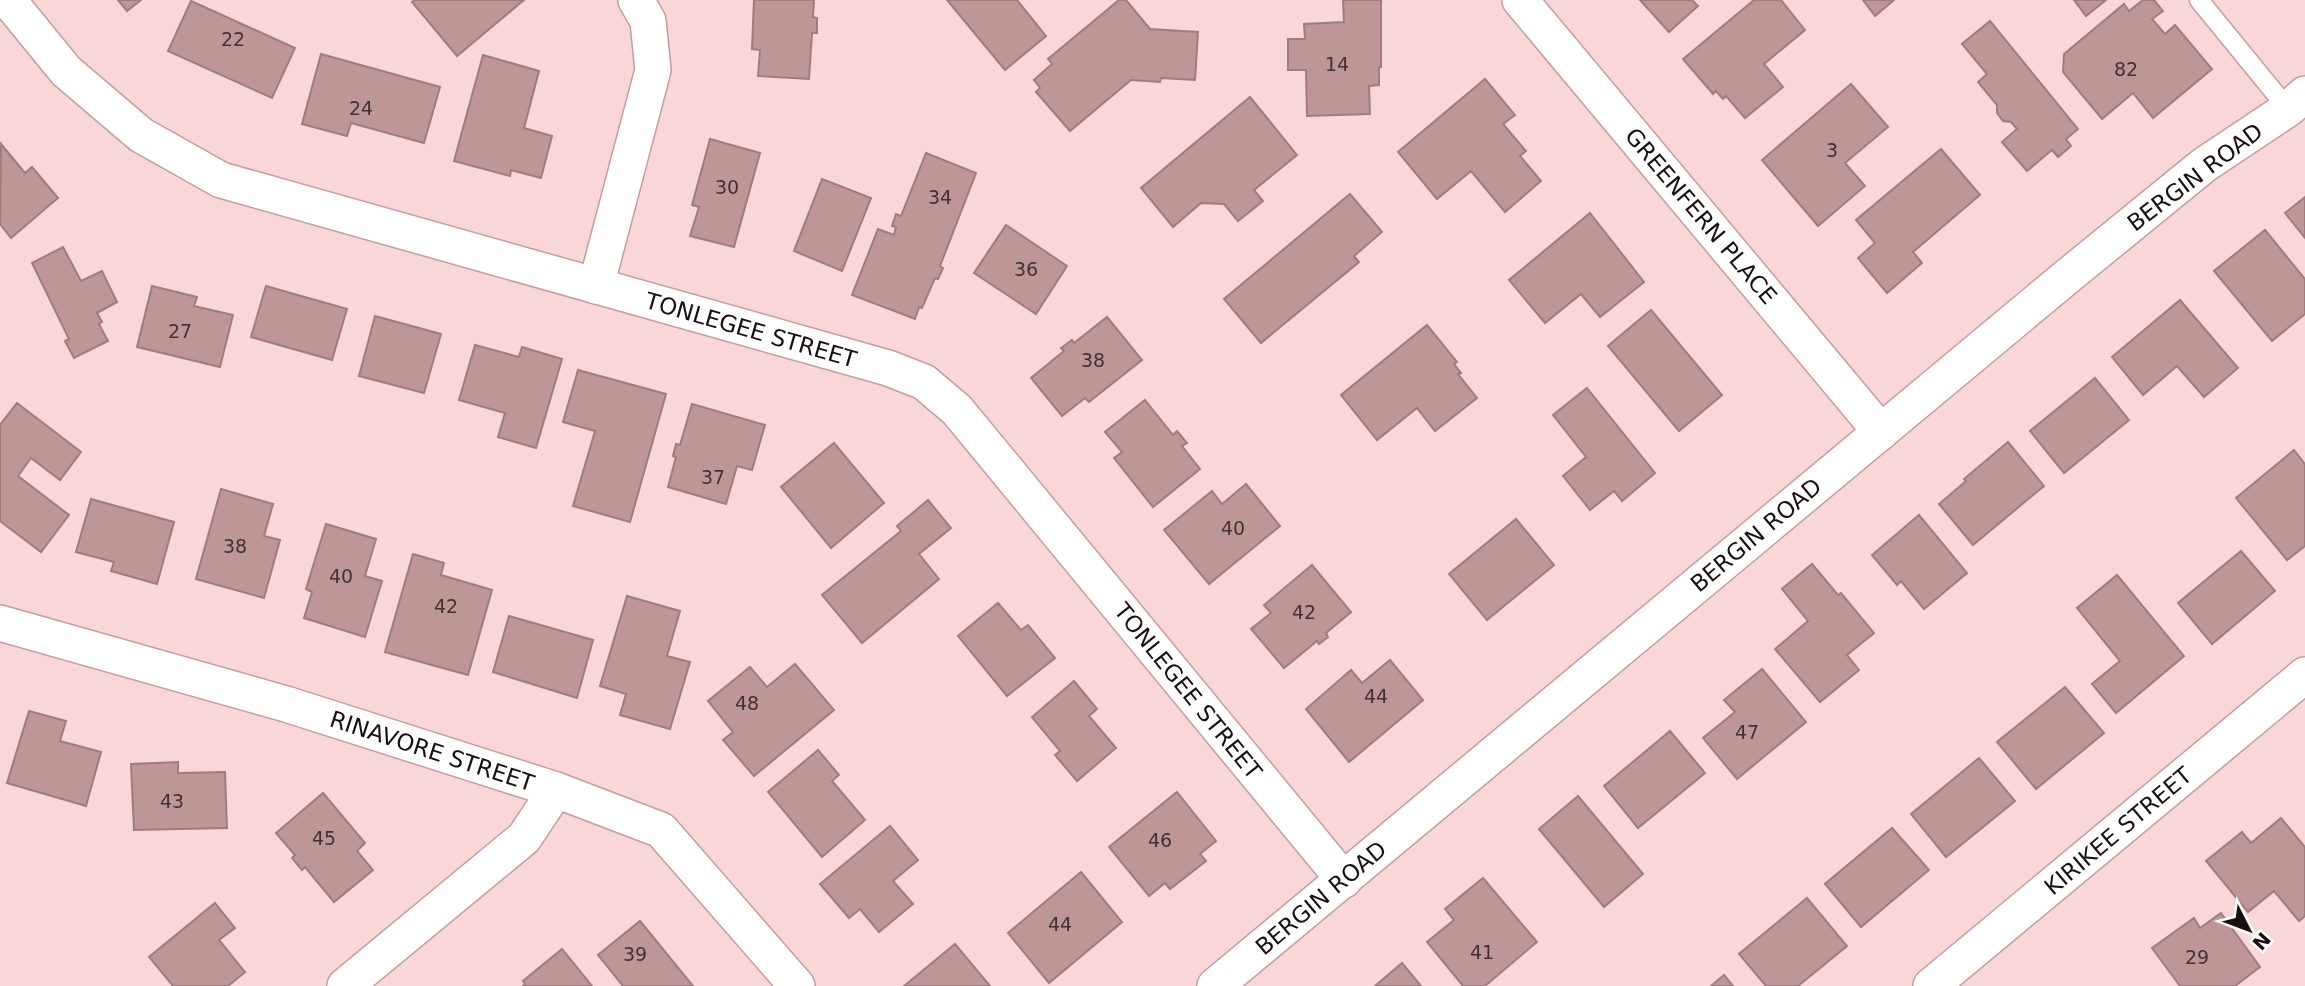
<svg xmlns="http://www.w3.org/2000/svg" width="2305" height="986" viewBox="0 0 2305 986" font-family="'DejaVu Sans',sans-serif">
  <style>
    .building { fill: #be9698; stroke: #a27b7e; stroke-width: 2 }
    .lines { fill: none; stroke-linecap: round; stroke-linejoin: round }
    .service-casing { stroke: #c69d9f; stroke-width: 21 }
    .minor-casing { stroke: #c69d9f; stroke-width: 38 }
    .service { stroke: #fff; stroke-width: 18 }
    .minor { stroke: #fff; stroke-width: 35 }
    .labels { text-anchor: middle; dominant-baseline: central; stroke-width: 5; stroke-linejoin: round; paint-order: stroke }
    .number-label { font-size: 19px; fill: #443031 }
    .street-label { font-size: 23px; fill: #1c0e0f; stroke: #fff }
  </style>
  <rect width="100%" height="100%" fill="#f9d6d8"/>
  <g class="building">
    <path d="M 118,0 L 141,0 L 127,11 Z"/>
    <path d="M 415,0 L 524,0 L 457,56 L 412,2 Z"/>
    <path d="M 754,0 L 814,0 L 813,17 L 817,18 L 817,33 L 812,33 L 809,79 L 758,76 L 760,50 L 752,49 Z"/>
    <path d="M 947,0 L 1017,0 L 1046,36 L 1005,70 Z"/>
    <path d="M 1119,0 L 1126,0 L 1150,29 L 1198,32 L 1195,80 L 1161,78 L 1160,82 L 1131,80 L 1070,131 L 1036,92 L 1040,88 L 1034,80 L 1052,64 L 1048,59 Z"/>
    <path d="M 1343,0 L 1381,0 L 1381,67 L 1379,67 L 1379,85 L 1369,86 L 1370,114 L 1307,116 L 1306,70 L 1288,70 L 1288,39 L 1305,39 L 1304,24 L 1344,22 Z"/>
    <path d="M 1640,0 L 1692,0 L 1698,6 L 1669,32 Z"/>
    <path d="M 1754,0 L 1781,0 L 1805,30 L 1764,64 L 1783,87 L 1745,118 L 1726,96 L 1723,99 L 1716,91 L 1713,94 L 1683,59 Z"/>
    <path d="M 1863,0 L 1894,0 L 1875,16 Z"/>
    <path d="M 2074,0 L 2106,0 L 2086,16 Z"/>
    <path d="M 2143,0 L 2154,0 L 2163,11 L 2152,19 L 2165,34 L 2175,25 L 2212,69 L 2153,118 L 2133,93 L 2102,119 L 2063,72 L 2064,54 L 2124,4 L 2129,11 Z"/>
    <path d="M 191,1 L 295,48 L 272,98 L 168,51 Z"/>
    <path d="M 1990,21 L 2078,129 L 2066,139 L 2071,146 L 2058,157 L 2052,150 L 2027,171 L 2002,142 L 2017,129 L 2011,122 L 2003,121 L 1997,113 L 1997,105 L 1978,82 L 1987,74 L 1962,44 Z"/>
    <path d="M 321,54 L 440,87 L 424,143 L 351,123 L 347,136 L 302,124 Z"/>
    <path d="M 483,55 L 539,71 L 524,128 L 552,136 L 541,178 L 511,170 L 510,176 L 454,161 Z"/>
    <path d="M 1485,79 L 1515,115 L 1503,124 L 1526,151 L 1520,156 L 1541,181 L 1505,212 L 1471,171 L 1437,199 L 1398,152 Z"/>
    <path d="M 1851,84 L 1888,127 L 1845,163 L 1865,186 L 1818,226 L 1762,160 Z"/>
    <path d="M 1250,97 L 1297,155 L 1254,190 L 1263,201 L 1238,221 L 1224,204 L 1201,203 L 1173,227 L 1141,188 Z"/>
    <path d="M 710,139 L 760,153 L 734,247 L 690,236 L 699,207 L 692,205 Z"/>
    <path d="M 1,144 L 25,173 L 32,167 L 58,198 L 11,238 L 0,224 Z"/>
    <path d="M 1941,149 L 1980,195 L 1913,252 L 1922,263 L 1887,293 L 1858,258 L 1875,243 L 1856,220 Z"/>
    <path d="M 926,153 L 976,173 L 940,266 L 943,268 L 938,279 L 935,278 L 922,308 L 919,307 L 915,319 L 852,295 L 878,229 L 894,235 L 896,227 L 892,226 L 896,214 L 901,216 Z"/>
    <path d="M 822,179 L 871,198 L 842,271 L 794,251 Z"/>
    <path d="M 1350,194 L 1382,232 L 1354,256 L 1359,262 L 1261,343 L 1224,299 Z"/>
    <path d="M 2305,197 L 2305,238 L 2285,213 Z"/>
    <path d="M 1590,213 L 1644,282 L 1600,317 L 1581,294 L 1545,323 L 1509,280 Z"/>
    <path d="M 1006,225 L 1067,266 L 1036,314 L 974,273 Z"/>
    <path d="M 2265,230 L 2305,279 L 2305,314 L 2272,341 L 2214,271 Z"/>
    <path d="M 63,247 L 81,281 L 102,271 L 117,302 L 97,313 L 102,322 L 99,324 L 108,341 L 74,358 L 65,341 L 69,339 L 32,263 Z"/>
    <path d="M 152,286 L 197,297 L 194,306 L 233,315 L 220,367 L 137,347 Z"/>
    <path d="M 266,286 L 347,309 L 332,360 L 251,337 Z"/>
    <path d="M 2180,300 L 2238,368 L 2204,397 L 2177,366 L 2143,395 L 2112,357 Z"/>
    <path d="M 1651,310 L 1722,395 L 1679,431 L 1608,346 Z"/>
    <path d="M 375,316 L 441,334 L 424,393 L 359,376 Z"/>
    <path d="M 1107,317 L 1142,360 L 1089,402 L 1085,398 L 1062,416 L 1031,378 L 1064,351 L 1061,348 L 1072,340 L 1074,343 Z"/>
    <path d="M 1427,325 L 1457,362 L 1454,364 L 1461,373 L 1458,374 L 1477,398 L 1435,431 L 1417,408 L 1377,440 L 1341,395 Z"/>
    <path d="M 475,345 L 519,357 L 522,347 L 562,359 L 536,448 L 498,437 L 505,413 L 459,400 Z"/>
    <path d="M 578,370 L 666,394 L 630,522 L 573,506 L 595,431 L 563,422 Z"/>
    <path d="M 2095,378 L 2129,420 L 2064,473 L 2030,431 Z"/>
    <path d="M 1587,388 L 1655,473 L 1622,501 L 1614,491 L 1590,510 L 1563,476 L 1586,457 L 1553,415 Z"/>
    <path d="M 1145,400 L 1173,435 L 1177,431 L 1187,443 L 1182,446 L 1200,469 L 1153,507 L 1114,458 L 1122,452 L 1105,432 Z"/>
    <path d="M 17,403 L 81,452 L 60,480 L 31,458 L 18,476 L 69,515 L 41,552 L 0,521 L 0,425 Z"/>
    <path d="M 692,404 L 765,425 L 752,470 L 737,466 L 726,504 L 668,487 L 676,457 L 673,456 L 676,444 L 680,445 Z"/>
    <path d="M 2008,442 L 2044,486 L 1973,545 L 1939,504 L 1966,481 L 1964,479 Z"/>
    <path d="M 834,443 L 884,503 L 831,548 L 781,487 Z"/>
    <path d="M 2294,450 L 2305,464 L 2305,546 L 2287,560 L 2236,498 Z"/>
    <path d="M 1246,484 L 1280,526 L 1209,584 L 1164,530 L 1212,491 L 1222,504 Z"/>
    <path d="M 221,489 L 273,504 L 264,536 L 280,540 L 264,598 L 196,579 Z"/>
    <path d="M 91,499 L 174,522 L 157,584 L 111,571 L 114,562 L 76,552 Z"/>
    <path d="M 928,500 L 951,528 L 919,554 L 939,579 L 862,643 L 822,595 L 901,531 L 897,526 Z"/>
    <path d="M 1919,515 L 1967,573 L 1924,609 L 1901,581 L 1897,585 L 1872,555 Z"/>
    <path d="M 1516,519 L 1554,565 L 1487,620 L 1449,574 Z"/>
    <path d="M 326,524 L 376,539 L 365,576 L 382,581 L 365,637 L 304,618 L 312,592 L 306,589 Z"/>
    <path d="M 2241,551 L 2275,591 L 2212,644 L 2178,603 Z"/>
    <path d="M 413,554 L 444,563 L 441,575 L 492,590 L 468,675 L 385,652 Z"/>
    <path d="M 1812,564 L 1838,595 L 1841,593 L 1874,633 L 1847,655 L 1859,670 L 1820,702 L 1775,649 L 1808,621 L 1782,589 Z"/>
    <path d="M 1312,565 L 1351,612 L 1326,633 L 1328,637 L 1319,644 L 1317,641 L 1284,668 L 1251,629 L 1271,613 L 1264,605 Z"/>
    <path d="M 2117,575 L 2184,656 L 2116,713 L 2092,684 L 2120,661 L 2077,608 Z"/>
    <path d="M 627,596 L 680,611 L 667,656 L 690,662 L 670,729 L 620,715 L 626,694 L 600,686 Z"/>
    <path d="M 998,603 L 1021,630 L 1028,625 L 1055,658 L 1007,696 L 958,636 Z"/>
    <path d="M 509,616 L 593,640 L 577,698 L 493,672 Z"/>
    <path d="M 1390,660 L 1423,700 L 1349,762 L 1306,709 L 1351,670 L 1362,683 Z"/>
    <path d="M 795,664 L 834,710 L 754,776 L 723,740 L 733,732 L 708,701 L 750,667 L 767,687 Z"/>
    <path d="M 1762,669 L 1806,722 L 1737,779 L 1703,738 L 1735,712 L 1724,700 Z"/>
    <path d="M 1074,681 L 1097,709 L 1089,716 L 1116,748 L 1077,781 L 1055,755 L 1060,751 L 1032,717 Z"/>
    <path d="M 2065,687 L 2104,733 L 2036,789 L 1997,742 Z"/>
    <path d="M 29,711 L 66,721 L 60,741 L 101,752 L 86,806 L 7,783 Z"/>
    <path d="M 1670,731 L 1705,773 L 1638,828 L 1604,786 Z"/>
    <path d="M 818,750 L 839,775 L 832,781 L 865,820 L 822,857 L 768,792 Z"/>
    <path d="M 1979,758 L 2015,801 L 1946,857 L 1911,814 Z"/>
    <path d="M 178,762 L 178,773 L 225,772 L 227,828 L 134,830 L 131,764 Z"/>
    <path d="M 1177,792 L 1216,841 L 1200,854 L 1206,861 L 1170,889 L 1165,883 L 1149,896 L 1109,847 Z"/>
    <path d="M 323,793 L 365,843 L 357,851 L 373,870 L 334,902 L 305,867 L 302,870 L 292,858 L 295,855 L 276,833 Z"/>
    <path d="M 1578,796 L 1643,874 L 1604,907 L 1539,829 Z"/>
    <path d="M 2281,818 L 2305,847 L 2305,916 L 2299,921 L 2274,891 L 2248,912 L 2206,861 L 2242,832 L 2251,843 Z"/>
    <path d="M 890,826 L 918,860 L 893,881 L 913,904 L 879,932 L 860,909 L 849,918 L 820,884 Z"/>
    <path d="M 1892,828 L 1929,870 L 1861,927 L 1825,884 Z"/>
    <path d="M 1081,872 L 1122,922 L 1049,983 L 1008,933 Z"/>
    <path d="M 1483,878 L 1537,942 L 1485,986 L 1463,986 L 1427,942 L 1454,920 L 1445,909 Z"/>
    <path d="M 1807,898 L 1847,946 L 1798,986 L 1766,986 L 1739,954 Z"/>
    <path d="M 215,903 L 235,928 L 219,940 L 245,972 L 228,986 L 173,986 L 149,957 Z"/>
    <path d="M 2221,913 L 2260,967 L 2235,986 L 2180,986 L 2152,948 L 2194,918 L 2200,928 Z"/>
    <path d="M 640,921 L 693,986 L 623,986 L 598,955 Z"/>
    <path d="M 955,944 L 990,986 L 904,986 Z"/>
    <path d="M 562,949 L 592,986 L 523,986 L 525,984 L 523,981 Z"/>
    <path d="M 1402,963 L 1421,986 L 1375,986 Z"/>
    <path d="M 1724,975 L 1733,986 L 1711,986 Z"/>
  </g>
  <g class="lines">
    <g class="service-casing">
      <path id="service" d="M 2199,0 L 2288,109"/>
    </g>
    <g class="minor-casing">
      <g id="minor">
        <path d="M 8,0 L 66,71 L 141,135 L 221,180 L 888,368 L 924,382 L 957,410 L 1344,880"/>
        <path d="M 1520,0 L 1881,432"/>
        <path d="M 596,286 L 653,70 L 648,21 L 636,0"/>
        <path d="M 0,623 L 286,704 L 556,790 L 661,830 L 797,986"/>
        <path d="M 345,986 L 524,838 L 556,790"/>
        <path d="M 1215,986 L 2069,275 L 2204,165 L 2288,109 L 2305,94"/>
        <path d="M 1931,986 L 2305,675"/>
      </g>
    </g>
    <use href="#service" class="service"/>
    <use href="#minor" class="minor"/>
  </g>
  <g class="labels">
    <g class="number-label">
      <text x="233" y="39">22</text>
      <text x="1337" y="64">14</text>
      <text x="2126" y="69">82</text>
      <text x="361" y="108">24</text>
      <text x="1832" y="150">3</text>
      <text x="727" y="187">30</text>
      <text x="940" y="197">34</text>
      <text x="1026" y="269">36</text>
      <text x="180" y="331">27</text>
      <text x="1093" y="360">38</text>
      <text x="713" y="477">37</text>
      <text x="1233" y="528">40</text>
      <text x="235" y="546">38</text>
      <text x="341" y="576">40</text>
      <text x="446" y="606">42</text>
      <text x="1304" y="612">42</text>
      <text x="1376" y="696">44</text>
      <text x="747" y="703">48</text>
      <text x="1747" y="732">47</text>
      <text x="172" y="801">43</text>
      <text x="324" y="838">45</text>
      <text x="1160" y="840">46</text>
      <text x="1060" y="924">44</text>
      <text x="1482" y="952">41</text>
      <text x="635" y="954">39</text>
      <text x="2197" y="957">29</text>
    </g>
    <g class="street-label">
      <text transform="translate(2195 177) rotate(-37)">BERGIN ROAD</text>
      <text transform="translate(1701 216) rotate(50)">GREENFERN PLACE</text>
      <text transform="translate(751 330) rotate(16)">TONLEGEE STREET</text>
      <text transform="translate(1756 535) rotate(-40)">BERGIN ROAD</text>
      <text transform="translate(1188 691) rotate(51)">TONLEGEE STREET</text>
      <text transform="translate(432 751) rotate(18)">RINAVORE STREET</text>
      <text transform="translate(2118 831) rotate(-40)">KIRIKEE STREET</text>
      <text transform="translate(1321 898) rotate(-40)">BERGIN ROAD</text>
    </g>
  </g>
  <g transform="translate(2249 930) rotate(132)" stroke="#ffffff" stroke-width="5" paint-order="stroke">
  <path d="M0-5L12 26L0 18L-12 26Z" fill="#1c0e0f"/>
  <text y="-10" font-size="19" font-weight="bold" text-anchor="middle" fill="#1c0e0f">N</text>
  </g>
</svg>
